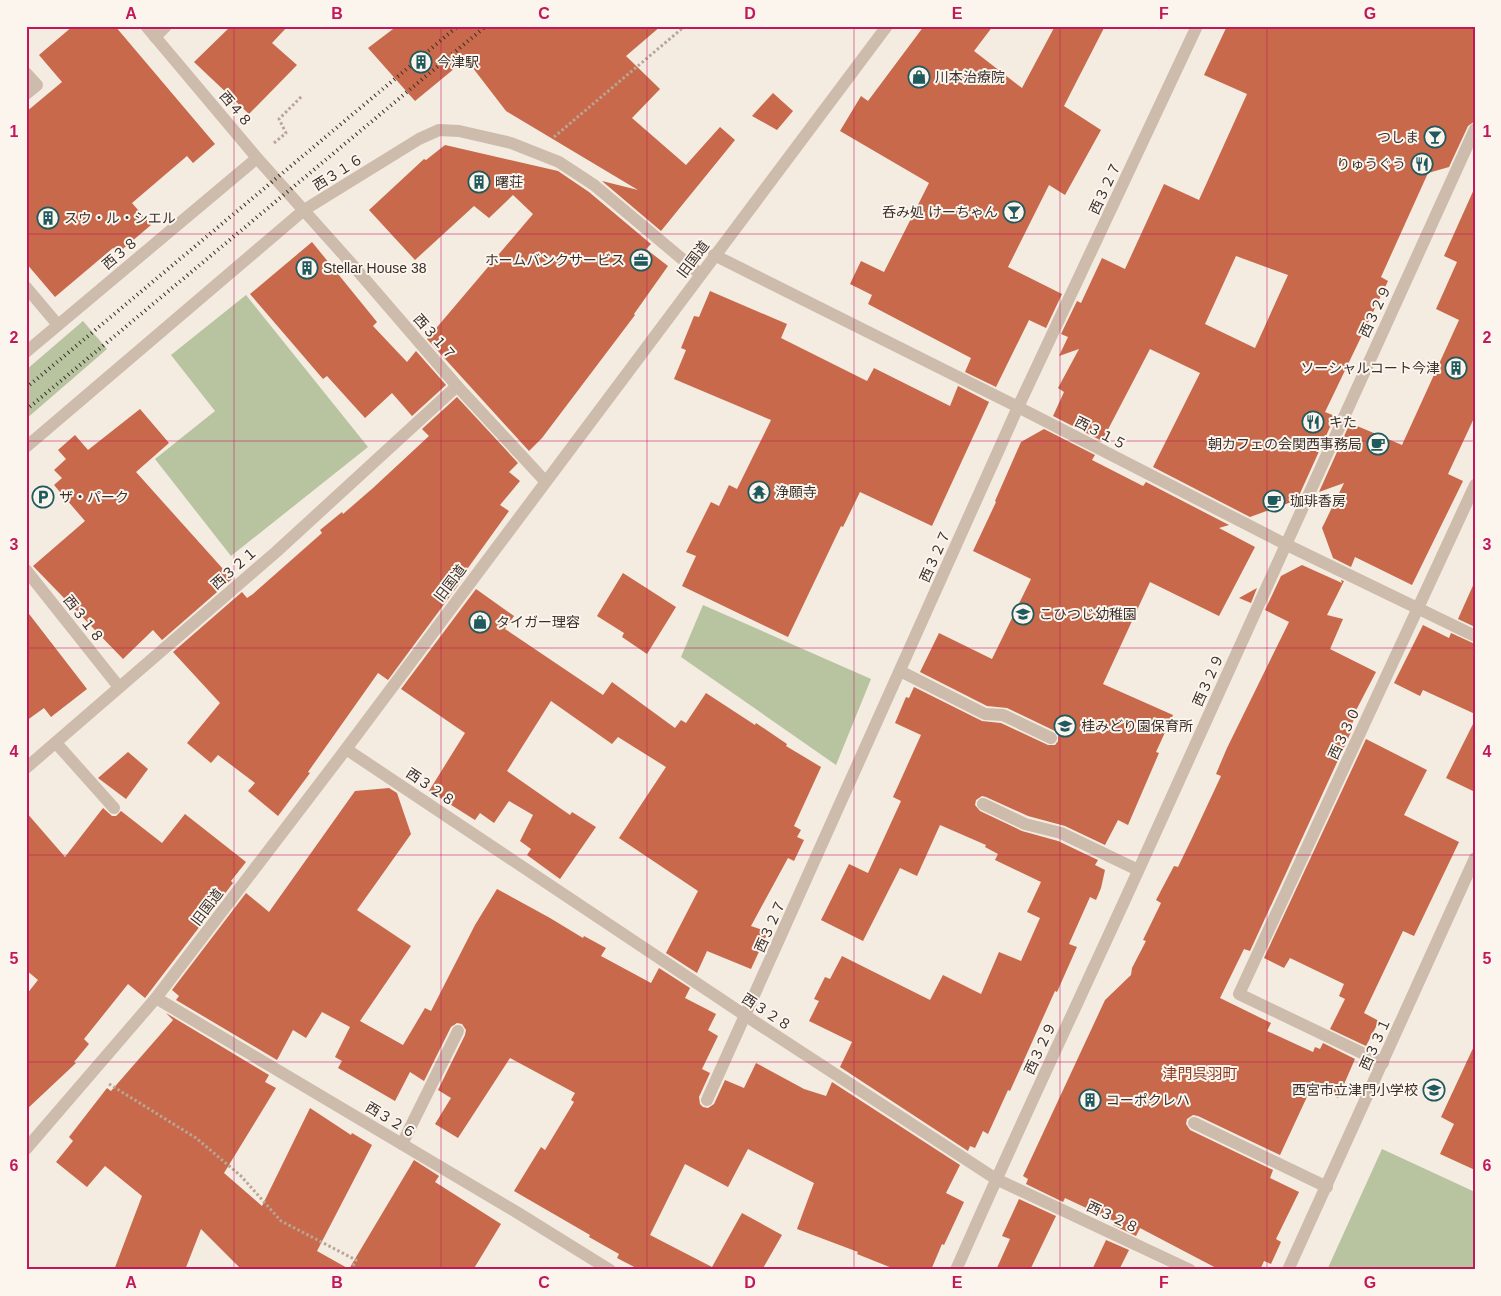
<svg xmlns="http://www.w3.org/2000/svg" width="1501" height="1296" viewBox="0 0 1501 1296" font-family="Arial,'Noto Sans JP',sans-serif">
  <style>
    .green { fill: #b8c4a0 }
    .building { fill: #c8694b; fill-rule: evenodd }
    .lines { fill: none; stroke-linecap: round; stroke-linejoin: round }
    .path { stroke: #b9a596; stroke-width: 3; stroke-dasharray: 2.5 2.5; stroke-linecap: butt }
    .minor { stroke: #cdbbac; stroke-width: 12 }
    .rail { stroke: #3b302b; stroke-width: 4; stroke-dasharray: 1 4; stroke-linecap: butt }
    .grid { fill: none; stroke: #c2185b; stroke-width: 1; stroke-opacity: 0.55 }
    .labels { text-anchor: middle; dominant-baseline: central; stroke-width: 4; stroke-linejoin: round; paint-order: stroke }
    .poi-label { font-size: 14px; fill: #3b302b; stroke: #fbf5ee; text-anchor: start }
    .street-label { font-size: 14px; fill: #3b302b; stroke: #fbf5ee }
    .neighbourhood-label { font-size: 15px; fill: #8c3b22; stroke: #fbf5ee }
    .neatline { fill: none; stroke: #c2185b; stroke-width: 2 }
    .grid-label { font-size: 16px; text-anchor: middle; font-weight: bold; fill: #c2185b }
  </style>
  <rect width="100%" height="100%" fill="#f4ebe1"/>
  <g class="green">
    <path d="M 246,295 L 368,447 L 231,556 L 155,459 L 215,411 L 171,355 Z"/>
    <path d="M 83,321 L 107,349 L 26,419 L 26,370 Z"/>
    <path d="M 703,605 L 871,679 L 836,765 L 681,657 Z"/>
    <path d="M 1382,1149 L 1475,1192 L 1475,1270 L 1327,1270 Z"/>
  </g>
  <g class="building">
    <path d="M 73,26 L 115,26 L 215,144 L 193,163 L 187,156 L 132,203 L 151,225 L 118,253 L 113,248 L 55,297 L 26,263 L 26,112 L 62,82 L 39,55 Z"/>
    <path d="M 231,26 L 288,26 L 272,43 L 297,65 L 249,114 L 194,62 Z"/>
    <path d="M 397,26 L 661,26 L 626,56 L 660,89 L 632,118 L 686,165 L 720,127 L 735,140 L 661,231 L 602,181 L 638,190 L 506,111 L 466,59 L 415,101 L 368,48 Z"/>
    <path d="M 924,26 L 993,26 L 974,51 L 1022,88 L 1055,26 L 1105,26 L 1064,106 L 1101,130 L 1065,195 L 1049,185 L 1008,267 L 1062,294 L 1046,328 L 1029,320 L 996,387 L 965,372 L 971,358 L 868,304 L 872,295 L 850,284 L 861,261 L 884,272 L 929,183 L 840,131 L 861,96 L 868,101 Z"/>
    <path d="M 1227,26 L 1475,26 L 1475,121 L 1468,126 L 1449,167 L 1428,173 L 1381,277 L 1388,281 L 1325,412 L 1335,416 L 1297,500 L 1250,517 L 1153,467 L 1200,373 L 1150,349 L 1102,441 L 1053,416 L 1064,392 L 1058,388 L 1079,349 L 1059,356 L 1068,337 L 1061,334 L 1077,301 L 1081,303 L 1102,258 L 1125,269 L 1164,184 L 1199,200 L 1247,94 L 1204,75 ZM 1236,256 L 1288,275 L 1255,348 L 1205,324 Z"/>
    <path d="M 773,93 L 793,111 L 777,130 L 752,116 Z"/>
    <path d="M 445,145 L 558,171 L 589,192 L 651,244 L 646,249 L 668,266 L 634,314 L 635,315 L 542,438 L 529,451 L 427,339 L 533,214 L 513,195 L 489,218 L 474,206 L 415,260 L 369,210 L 424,159 L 426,160 Z"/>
    <path d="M 1475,187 L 1475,416 L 1448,474 L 1463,481 L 1412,585 L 1355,557 L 1351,567 L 1333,558 L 1322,528 L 1344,483 L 1319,492 L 1350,423 L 1402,445 L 1459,320 L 1436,309 L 1457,262 L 1444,256 Z"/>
    <path d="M 312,242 L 377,322 L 373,326 L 407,362 L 416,351 L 446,385 L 412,416 L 392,393 L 365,418 L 327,376 L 323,379 L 250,294 Z"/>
    <path d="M 710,291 L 787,324 L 781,338 L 867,381 L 874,368 L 950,406 L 958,386 L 989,402 L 932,526 L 860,492 L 843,527 L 841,526 L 788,637 L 682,586 L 696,556 L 686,552 L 711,502 L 719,506 L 729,485 L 737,489 L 771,420 L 674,379 L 686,350 L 681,348 L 694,316 L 699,317 Z"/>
    <path d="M 457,397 L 518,463 L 509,472 L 520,481 L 500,505 L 509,511 L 460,579 L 462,580 L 388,680 L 378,673 L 308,772 L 310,773 L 278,816 L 248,791 L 255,783 L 218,755 L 211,763 L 187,743 L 220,703 L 173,652 L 242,592 L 247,598 L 253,594 L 322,533 L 320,530 L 342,512 L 343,514 L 373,488 L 429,436 L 422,429 Z"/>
    <path d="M 140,409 L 169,443 L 136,472 L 232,579 L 162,640 L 153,630 L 123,659 L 33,566 L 85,521 L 54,485 L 62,478 L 54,470 L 66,459 L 58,450 L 75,435 L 88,450 Z"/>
    <path d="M 1044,429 L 1095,455 L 1092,460 L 1143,486 L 1146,482 L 1229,525 L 1219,528 L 1255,547 L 1219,616 L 1150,582 L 1103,684 L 1173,715 L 1156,752 L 1159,753 L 1128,825 L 1118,820 L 1105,845 L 1065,826 L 1028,816 L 986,797 L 982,796 L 976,800 L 975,805 L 980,811 L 1022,831 L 1058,841 L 1098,860 L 1095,865 L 1105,870 L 1101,888 L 1096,900 L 1090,897 L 1069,944 L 1077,947 L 1057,992 L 1055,991 L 1010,1091 L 1008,1090 L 988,1134 L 983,1131 L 975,1148 L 970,1146 L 968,1151 L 840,1067 L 852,1042 L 809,1021 L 819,1001 L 814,999 L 825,977 L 830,979 L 842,956 L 930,1000 L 943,975 L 981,994 L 999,952 L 1021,961 L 1040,918 L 1027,912 L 1041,882 L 995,860 L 998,854 L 985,847 L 986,845 L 940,825 L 917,876 L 900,868 L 863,941 L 821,920 L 849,864 L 868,873 L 901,801 L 893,797 L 921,735 L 895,723 L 906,697 L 909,698 L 914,687 L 982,721 L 1001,723 L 1048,745 L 1055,745 L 1058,741 L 1058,734 L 1055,731 L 1007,708 L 987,706 L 920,672 L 939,633 L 992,659 L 1031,579 L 973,551 L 996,502 L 995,501 L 1021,442 Z"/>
    <path d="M 1302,565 L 1342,583 L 1341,580 L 1344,581 L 1327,615 L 1343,619 L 1330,649 L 1376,672 L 1352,718 L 1354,719 L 1349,731 L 1351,732 L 1250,951 L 1244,949 L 1220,998 L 1271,1023 L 1267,1031 L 1313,1052 L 1315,1047 L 1320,1049 L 1323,1043 L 1355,1059 L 1338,1098 L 1312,1086 L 1280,1155 L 1198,1116 L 1193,1115 L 1187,1119 L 1186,1124 L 1190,1130 L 1273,1170 L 1270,1178 L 1299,1192 L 1276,1239 L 1281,1242 L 1271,1264 L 1264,1261 L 1260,1270 L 1220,1270 L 1140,1228 L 1136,1236 L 1113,1225 L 1114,1221 L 1065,1198 L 1063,1202 L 1026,1184 L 1028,1179 L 1023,1176 L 1105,1000 L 1131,975 L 1132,968 L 1146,941 L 1143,940 L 1161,903 L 1156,900 L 1174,866 L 1178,867 L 1193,836 L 1221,776 L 1216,774 L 1227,748 L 1289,622 L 1265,610 L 1281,576 Z"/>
    <path d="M 623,573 L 676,607 L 647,654 L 622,637 L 624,633 L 597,616 Z"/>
    <path d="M 1475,581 L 1475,627 L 1458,619 Z"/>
    <path d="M 1257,588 L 1251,603 L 1239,598 Z"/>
    <path d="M 476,589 L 514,616 L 505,629 L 603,695 L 612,682 L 675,728 L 681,720 L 686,723 L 706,693 L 755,725 L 756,723 L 787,744 L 786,746 L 821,767 L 794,826 L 801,830 L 797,837 L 804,840 L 794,861 L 788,858 L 751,926 L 768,932 L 751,969 L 707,951 L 697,973 L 666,953 L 698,891 L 619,838 L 666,767 L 618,737 L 612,744 L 551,701 L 507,771 L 570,815 L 572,812 L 596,827 L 560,879 L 527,855 L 531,849 L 520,841 L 533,815 L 509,801 L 494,823 L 480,813 L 475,820 L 429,791 L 465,733 L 401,689 Z"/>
    <path d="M 26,610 L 87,689 L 51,717 L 44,708 L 26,721 Z"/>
    <path d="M 1423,625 L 1449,638 L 1451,633 L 1475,644 L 1475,714 L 1423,690 L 1420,696 L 1394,683 Z"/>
    <path d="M 1475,720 L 1475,792 L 1446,778 Z"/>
    <path d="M 1366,739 L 1427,770 L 1404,815 L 1459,842 L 1414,936 L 1403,931 L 1364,1013 L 1379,1021 L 1366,1046 L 1330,1029 L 1345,999 L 1339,996 L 1344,984 L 1290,958 L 1284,968 L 1264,958 Z"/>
    <path d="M 128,752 L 148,769 L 126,799 L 98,778 Z"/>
    <path d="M 389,788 L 397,793 L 411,834 L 357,910 L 411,946 L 360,1021 L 403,1045 L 425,1008 L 431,1011 L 475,925 L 497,889 L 550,918 L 583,938 L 584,936 L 606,948 L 601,956 L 651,983 L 659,968 L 690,988 L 685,998 L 716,1014 L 708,1030 L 718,1036 L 702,1069 L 710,1073 L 699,1097 L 700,1104 L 703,1107 L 708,1108 L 714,1104 L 725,1080 L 744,1088 L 756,1063 L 804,1089 L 826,1096 L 832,1082 L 960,1165 L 946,1193 L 964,1202 L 944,1245 L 942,1244 L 931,1270 L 897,1270 L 857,1254 L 858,1252 L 797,1229 L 814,1183 L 748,1149 L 728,1187 L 685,1164 L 650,1235 L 712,1267 L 742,1213 L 782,1235 L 762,1270 L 640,1270 L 617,1258 L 619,1254 L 589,1237 L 590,1235 L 514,1191 L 541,1147 L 545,1150 L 574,1102 L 571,1100 L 575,1093 L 510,1058 L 458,1138 L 435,1124 L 451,1098 L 438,1090 L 465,1035 L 466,1030 L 462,1024 L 457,1023 L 451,1027 L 424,1081 L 410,1072 L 395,1101 L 338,1068 L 342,1061 L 335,1057 L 350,1027 L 322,1012 L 306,1038 L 293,1030 L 277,1060 L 176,1000 L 179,996 L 172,990 L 246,893 L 269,912 L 355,791 Z"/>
    <path d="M 103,808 L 112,816 L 116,816 L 121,811 L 162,843 L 185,814 L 246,862 L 231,881 L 233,883 L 145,998 L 128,984 L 84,1039 L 89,1044 L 74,1062 L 76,1063 L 26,1110 L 26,995 L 38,980 L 26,970 L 26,812 L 65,857 Z"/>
    <path d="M 166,1013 L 269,1075 L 265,1082 L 276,1088 L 224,1173 L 262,1206 L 310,1108 L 351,1135 L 352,1133 L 372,1145 L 317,1251 L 349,1269 L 414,1160 L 439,1176 L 435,1182 L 501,1224 L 473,1270 L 242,1270 L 201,1229 L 185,1270 L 114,1270 L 142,1196 L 105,1166 L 87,1187 L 56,1162 L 73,1141 L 69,1137 L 107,1088 L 111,1091 L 173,1020 Z"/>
    <path d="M 1475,1044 L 1475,1170 L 1440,1154 L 1454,1124 L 1441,1117 Z"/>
    <path d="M 1019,1199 L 1056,1216 L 1030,1270 L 996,1270 L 1010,1239 L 1002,1236 Z"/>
    <path d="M 1106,1240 L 1129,1250 L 1119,1270 L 1092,1270 Z"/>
  </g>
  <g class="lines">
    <g class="path">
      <path d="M 554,137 L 685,26"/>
      <path d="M 274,143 L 286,133 L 279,119 L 302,96"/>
      <path d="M 109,1084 L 196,1138 L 241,1176 L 281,1221 L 356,1260 L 351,1270"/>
    </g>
    <g class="minor">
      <path d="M 146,26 L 257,158 L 350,262 L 457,386 L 545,481"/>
      <path d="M 155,37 L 166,26"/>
      <path d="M 26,73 L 37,85 L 26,94"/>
      <path d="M 714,255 L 1018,407 L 1285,544 L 1475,636"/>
      <path d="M 26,287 L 58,325"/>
      <path d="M 26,352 L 257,158"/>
      <path d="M 26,447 L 304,210 L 419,139 L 439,130 L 459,131 L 511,143 L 559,162 L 594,185 L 700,274"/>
      <path d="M 26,570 L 119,687"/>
      <path d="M 900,671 L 985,714 L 1003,715 L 1051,738"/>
      <path d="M 56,743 L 114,808"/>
      <path d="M 346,749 L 746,1016 L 996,1179 L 1190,1270"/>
      <path d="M 26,768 L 276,552 L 457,386"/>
      <path d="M 983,804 L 1025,824 L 1061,833 L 1138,870"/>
      <path d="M 156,998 L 518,1213 L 610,1270"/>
      <path d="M 1383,1063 L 1239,994 L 1475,485"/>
      <path d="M 707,1100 L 1018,407 L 1197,26"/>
      <path d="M 1194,1123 L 1327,1187"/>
      <path d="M 402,1144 L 458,1031"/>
      <path d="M 26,1149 L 156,998 L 346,749 L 887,26"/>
      <path d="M 956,1270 C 1015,1135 1078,1003 1139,869 C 1251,622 1362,376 1475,129"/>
      <path d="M 1288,1270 L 1475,858"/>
    </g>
    <g class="rail">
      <path d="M 26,388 L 458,26"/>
      <path d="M 26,410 L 486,26"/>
    </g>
  </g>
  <path class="grid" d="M 234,26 L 234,1270M 441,26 L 441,1270M 647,26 L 647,1270M 854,26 L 854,1270M 1060,26 L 1060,1270M 1267,26 L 1267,1270M 26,234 L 1475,234M 26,441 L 1475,441M 26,648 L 1475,648M 26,855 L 1475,855M 26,1062 L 1475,1062"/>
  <defs>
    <g id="building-ring" transform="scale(1.125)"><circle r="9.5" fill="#fbf5ee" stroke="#1f5a5e" stroke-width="1.5"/><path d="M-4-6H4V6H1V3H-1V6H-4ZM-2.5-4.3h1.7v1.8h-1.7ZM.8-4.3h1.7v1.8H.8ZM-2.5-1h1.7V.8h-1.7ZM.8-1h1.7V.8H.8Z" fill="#1f5a5e"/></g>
    <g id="shop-ring" transform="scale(1.125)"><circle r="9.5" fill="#fbf5ee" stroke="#1f5a5e" stroke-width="1.5"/><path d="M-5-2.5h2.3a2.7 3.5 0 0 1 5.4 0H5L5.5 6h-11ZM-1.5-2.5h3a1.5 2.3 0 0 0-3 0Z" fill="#1f5a5e"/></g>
    <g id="bar-ring" transform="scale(1.125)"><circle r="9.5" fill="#fbf5ee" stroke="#1f5a5e" stroke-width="1.5"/><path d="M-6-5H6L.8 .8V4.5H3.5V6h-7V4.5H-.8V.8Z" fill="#1f5a5e"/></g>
    <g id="restaurant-ring" transform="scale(1.125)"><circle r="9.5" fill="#fbf5ee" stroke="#1f5a5e" stroke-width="1.5"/><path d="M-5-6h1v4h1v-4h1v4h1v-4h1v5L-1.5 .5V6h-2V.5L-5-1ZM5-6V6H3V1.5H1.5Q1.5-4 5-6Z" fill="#1f5a5e"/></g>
    <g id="office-ring" transform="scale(1.125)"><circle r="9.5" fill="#fbf5ee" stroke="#1f5a5e" stroke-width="1.5"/><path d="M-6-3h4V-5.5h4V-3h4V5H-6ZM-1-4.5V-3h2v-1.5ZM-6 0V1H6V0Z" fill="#1f5a5e"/></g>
    <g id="cafe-ring" transform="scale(1.125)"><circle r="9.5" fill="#fbf5ee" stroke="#1f5a5e" stroke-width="1.5"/><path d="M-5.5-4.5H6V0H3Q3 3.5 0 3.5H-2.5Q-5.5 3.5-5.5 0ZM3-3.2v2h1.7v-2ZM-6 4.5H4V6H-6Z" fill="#1f5a5e"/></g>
    <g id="temple-ring" transform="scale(1.125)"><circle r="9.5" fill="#fbf5ee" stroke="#1f5a5e" stroke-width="1.5"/><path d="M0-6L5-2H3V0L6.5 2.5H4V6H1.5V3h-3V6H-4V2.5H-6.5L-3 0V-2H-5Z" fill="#1f5a5e"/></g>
    <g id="parking-ring" transform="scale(1.125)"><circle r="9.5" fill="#fbf5ee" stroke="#1f5a5e" stroke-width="1.5"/><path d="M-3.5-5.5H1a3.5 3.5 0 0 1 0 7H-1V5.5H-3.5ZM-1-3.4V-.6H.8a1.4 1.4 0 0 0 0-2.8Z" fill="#1f5a5e"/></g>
    <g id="school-ring" transform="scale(1.125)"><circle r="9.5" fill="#fbf5ee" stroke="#1f5a5e" stroke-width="1.5"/><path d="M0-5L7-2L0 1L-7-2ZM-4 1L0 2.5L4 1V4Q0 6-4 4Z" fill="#1f5a5e"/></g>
  </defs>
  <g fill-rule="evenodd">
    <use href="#building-ring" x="421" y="62"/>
    <use href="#shop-ring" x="919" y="77"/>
    <use href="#bar-ring" x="1435" y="137"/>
    <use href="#restaurant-ring" x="1422" y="164"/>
    <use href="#building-ring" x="479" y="182"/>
    <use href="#bar-ring" x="1014" y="212"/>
    <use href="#building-ring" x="48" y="218"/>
    <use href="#office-ring" x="641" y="260"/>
    <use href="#building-ring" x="307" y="268"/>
    <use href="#building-ring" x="1456" y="368"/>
    <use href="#restaurant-ring" x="1313" y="422"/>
    <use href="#cafe-ring" x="1378" y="444"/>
    <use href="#temple-ring" x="759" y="492"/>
    <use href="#parking-ring" x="43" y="497"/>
    <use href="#cafe-ring" x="1274" y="501"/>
    <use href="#school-ring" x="1023" y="614"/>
    <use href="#shop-ring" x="480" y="622"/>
    <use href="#school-ring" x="1065" y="726"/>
    <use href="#school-ring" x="1434" y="1090"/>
    <use href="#building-ring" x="1090" y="1100"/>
  </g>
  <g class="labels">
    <g class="poi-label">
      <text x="437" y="62">今津駅</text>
      <text x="935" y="77">川本治療院</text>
      <text x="1419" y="137" text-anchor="end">つしま</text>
      <text x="1406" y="164" text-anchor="end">りゅうぐう</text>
      <text x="495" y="182">曙荘</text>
      <text x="998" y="212" text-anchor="end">呑み処 けーちゃん</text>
      <text x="64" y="218">スウ・ル・シエル</text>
      <text x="625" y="260" text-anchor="end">ホームバンクサービス</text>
      <text x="323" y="268">Stellar House 38</text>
      <text x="1440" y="368" text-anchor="end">ソーシャルコート今津</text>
      <text x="1329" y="422">キた</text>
      <text x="1362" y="444" text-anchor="end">朝カフェの会関西事務局</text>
      <text x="775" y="492">浄願寺</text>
      <text x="59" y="497">ザ・パーク</text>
      <text x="1290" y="501">珈琲香房</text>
      <text x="1039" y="614">こひつじ幼稚園</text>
      <text x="496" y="622">タイガー理容</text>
      <text x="1081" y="726">桂みどり園保育所</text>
      <text x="1418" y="1090" text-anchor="end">西宮市立津門小学校</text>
      <text x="1106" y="1100">コーポクレハ</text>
    </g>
    <g class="street-label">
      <text transform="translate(236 109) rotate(50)">西４８</text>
      <text transform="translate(338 172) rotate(-32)">西３１６</text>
      <text transform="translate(1105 188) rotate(-65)">西３２７</text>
      <text transform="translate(120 253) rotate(-40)">西３８</text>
      <text transform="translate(693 259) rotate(-53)">旧国道</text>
      <text transform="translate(1375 311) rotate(-65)">西３２９</text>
      <text transform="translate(435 337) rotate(49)">西３１７</text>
      <text transform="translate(1101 433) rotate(27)">西３１５</text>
      <text transform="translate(935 556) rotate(-66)">西３２７</text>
      <text transform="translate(234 568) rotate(-41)">西３２１</text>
      <text transform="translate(450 583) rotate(-53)">旧国道</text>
      <text transform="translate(84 619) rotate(52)">西３１８</text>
      <text transform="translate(1208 680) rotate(-66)">西３２９</text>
      <text transform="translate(1344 733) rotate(-65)">西３３０</text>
      <text transform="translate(431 787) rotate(34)">西３２８</text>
      <text transform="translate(207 907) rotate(-53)">旧国道</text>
      <text transform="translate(770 926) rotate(-66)">西３２７</text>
      <text transform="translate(767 1012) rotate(33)">西３２８</text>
      <text transform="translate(1375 1044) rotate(-66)">西３３１</text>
      <text transform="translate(1040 1048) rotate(-65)">西３２９</text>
      <text transform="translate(391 1120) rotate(31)">西３２６</text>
      <text transform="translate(1113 1217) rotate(25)">西３２８</text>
    </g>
    <g class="neighbourhood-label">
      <text x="1200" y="1073">津門呉羽町</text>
    </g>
  </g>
  <rect width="1501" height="1296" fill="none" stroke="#fbf5ee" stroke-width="55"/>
  <rect x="28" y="28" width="1446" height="1240" class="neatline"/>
  <g class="grid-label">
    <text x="131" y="19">A</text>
    <text x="337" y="19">B</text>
    <text x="544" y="19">C</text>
    <text x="750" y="19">D</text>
    <text x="957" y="19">E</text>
    <text x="1164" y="19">F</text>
    <text x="1370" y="19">G</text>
    <text x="14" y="137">1</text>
    <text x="1487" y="137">1</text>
    <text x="14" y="343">2</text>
    <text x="1487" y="343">2</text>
    <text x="14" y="550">3</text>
    <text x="1487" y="550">3</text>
    <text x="14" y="757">4</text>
    <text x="1487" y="757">4</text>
    <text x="14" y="964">5</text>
    <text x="1487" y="964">5</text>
    <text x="14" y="1171">6</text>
    <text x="1487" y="1171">6</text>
    <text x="131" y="1288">A</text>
    <text x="337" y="1288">B</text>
    <text x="544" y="1288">C</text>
    <text x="750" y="1288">D</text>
    <text x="957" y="1288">E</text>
    <text x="1164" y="1288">F</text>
    <text x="1370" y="1288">G</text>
  </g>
</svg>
